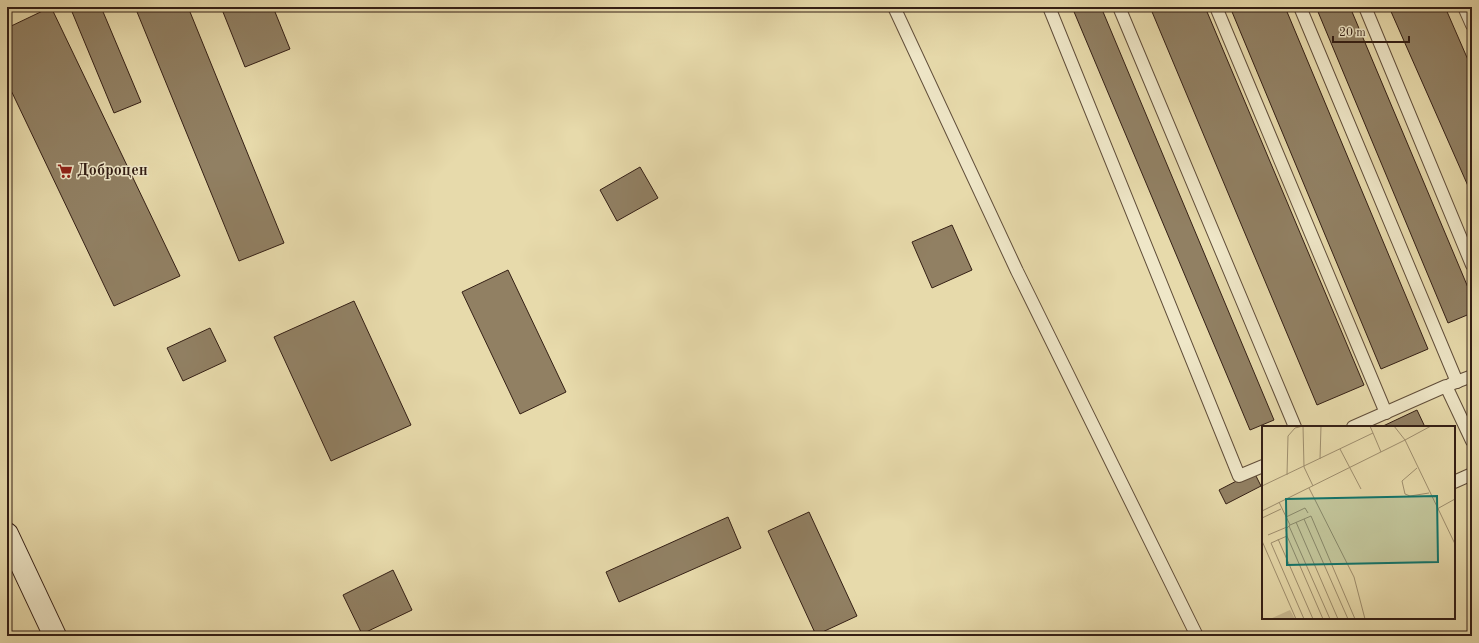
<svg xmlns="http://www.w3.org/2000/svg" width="1479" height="643" viewBox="0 0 1479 643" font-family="'Old Standard TT',serif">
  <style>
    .building { fill: #918063; stroke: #341f15 }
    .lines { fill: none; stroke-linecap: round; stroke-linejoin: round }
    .service-casing { stroke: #614e3a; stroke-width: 14 }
    .secondary-casing { stroke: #341f15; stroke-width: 24 }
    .service { stroke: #efe7c8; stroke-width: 12 }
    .secondary { stroke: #efe7c8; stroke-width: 22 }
    .labels { text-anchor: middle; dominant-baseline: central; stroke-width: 3; stroke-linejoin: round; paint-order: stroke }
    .poi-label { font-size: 16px; font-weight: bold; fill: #341f15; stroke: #efe7c8; text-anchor: start }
    .inset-road { fill: none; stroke: #9f8f6f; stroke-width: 1 }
    .view { fill: #0f766e; fill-opacity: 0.15; stroke: #0f766e; stroke-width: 2 }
    .inset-edge { fill: none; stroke: #341f15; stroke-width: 2 }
  </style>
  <rect width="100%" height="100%" fill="#e7daab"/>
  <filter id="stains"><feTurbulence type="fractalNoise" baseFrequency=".005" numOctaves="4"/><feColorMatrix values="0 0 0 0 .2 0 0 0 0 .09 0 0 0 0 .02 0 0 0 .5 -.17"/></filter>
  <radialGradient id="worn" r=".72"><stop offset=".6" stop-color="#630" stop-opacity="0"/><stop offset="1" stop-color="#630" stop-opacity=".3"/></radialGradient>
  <g class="building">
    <path d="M 51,7 L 180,276 L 114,306 L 7,82 L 7,28 Z"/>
    <path d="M 70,7 L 101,7 L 141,102 L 114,113 Z"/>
    <path d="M 135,7 L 188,7 L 284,243 L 239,261 Z"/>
    <path d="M 221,7 L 273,7 L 290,49 L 245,67 Z"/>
    <path d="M 1072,7 L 1101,7 L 1274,420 L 1250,430 Z"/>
    <path d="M 1150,7 L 1205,7 L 1364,385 L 1317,405 Z"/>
    <path d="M 1230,7 L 1285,7 L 1428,349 L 1381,369 Z"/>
    <path d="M 1316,7 L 1350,7 L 1472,297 L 1472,313 L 1448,323 Z"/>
    <path d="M 1389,7 L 1445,7 L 1472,69 L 1472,195 Z"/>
    <path d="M 640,167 L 658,198 L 617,221 L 600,190 Z"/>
    <path d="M 952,225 L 972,270 L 932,288 L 912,242 Z"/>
    <path d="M 508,270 L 566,392 L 520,414 L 462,292 Z"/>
    <path d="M 354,301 L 411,425 L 331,461 L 274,337 Z"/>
    <path d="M 210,328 L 226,361 L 183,381 L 167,348 Z"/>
    <path d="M 1417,410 L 1425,427 L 1381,427 Z"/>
    <path d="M 1254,472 L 1261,486 L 1226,504 L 1219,490 Z"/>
    <path d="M 809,512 L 857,616 L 816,635 L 768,531 Z"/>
    <path d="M 728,517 L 741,548 L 619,602 L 606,572 Z"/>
    <path d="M 393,570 L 412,610 L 362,634 L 343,595 Z"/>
  </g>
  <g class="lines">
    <g class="service-casing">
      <g id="service">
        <path d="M 894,7 L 1017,271 L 1197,636"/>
        <path d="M 1049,7 L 1239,476 L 1263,466"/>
        <path d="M 1119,7 L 1295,427"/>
        <path d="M 1216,7 L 1386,413"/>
        <path d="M 1300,7 L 1457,382"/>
        <path d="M 1365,7 L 1472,265"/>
        <path d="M 1464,7 L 1472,25"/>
        <path d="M 1451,384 L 1472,376"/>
        <path d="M 1353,427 L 1446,386 L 1472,441"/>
        <path d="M 1454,482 L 1472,474"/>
      </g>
    </g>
    <g class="secondary-casing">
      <path id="secondary" d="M 7,534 L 55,636"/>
    </g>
    <use href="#service" class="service"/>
    <use href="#secondary" class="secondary"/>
  </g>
  <defs>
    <g id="supermarket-bare" transform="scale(1.2)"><path d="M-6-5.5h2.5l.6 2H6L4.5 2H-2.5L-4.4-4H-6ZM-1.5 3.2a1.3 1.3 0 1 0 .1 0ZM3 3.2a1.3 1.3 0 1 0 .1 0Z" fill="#8f2418" stroke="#efe7c8" stroke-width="2.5" paint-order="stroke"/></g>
  </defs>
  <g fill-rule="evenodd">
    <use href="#supermarket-bare" x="65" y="171"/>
  </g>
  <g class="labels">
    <g class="poi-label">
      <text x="77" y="171">Доброцен</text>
    </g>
  </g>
  <g transform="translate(1262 426)">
    <rect width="193" height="193" fill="#e7daab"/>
    <path d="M 28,184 L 33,193 L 8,193 Z" fill="#c9ba92"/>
    <path class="inset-road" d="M 108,0 L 119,26M 132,0 L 143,14 L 169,0M 78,23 L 99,63M 58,33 L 59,0M 155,42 L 140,55 L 143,68 L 148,70 L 167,67M 25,49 L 26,10 L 33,2 L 41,0 L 42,41 L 51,60M 0,60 L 111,7M 47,62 L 92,151 L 103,193M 17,76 L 28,99 L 49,90 L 93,193M 175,83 L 193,73M 0,85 L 143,14 L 193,118M 24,91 L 43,82 L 46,87M 0,92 L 19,83M 42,93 L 86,193M 34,96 L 76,193M 28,99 L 24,103 L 25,110 L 61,193M 27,100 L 68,193M 6,109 L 25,101M 25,110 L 9,117 L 42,193M 16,113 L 51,193M 0,115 L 34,193"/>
    <path class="view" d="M 175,70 L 176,136 L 25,139 L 24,73 Z"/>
    <rect width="193" height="193" class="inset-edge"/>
  </g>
  <rect width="1479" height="643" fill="none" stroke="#e7daab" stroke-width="24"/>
  <rect x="8" y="8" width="1463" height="627" fill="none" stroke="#341f15" stroke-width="2"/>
  <rect x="12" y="12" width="1455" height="619" fill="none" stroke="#341f15"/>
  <path d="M1333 36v6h76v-6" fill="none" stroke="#341f15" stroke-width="2"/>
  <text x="1339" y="36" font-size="12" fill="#341f15" stroke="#efe7c8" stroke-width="3" paint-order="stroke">20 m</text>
  <rect width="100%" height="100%" filter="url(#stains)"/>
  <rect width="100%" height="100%" fill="url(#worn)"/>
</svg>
